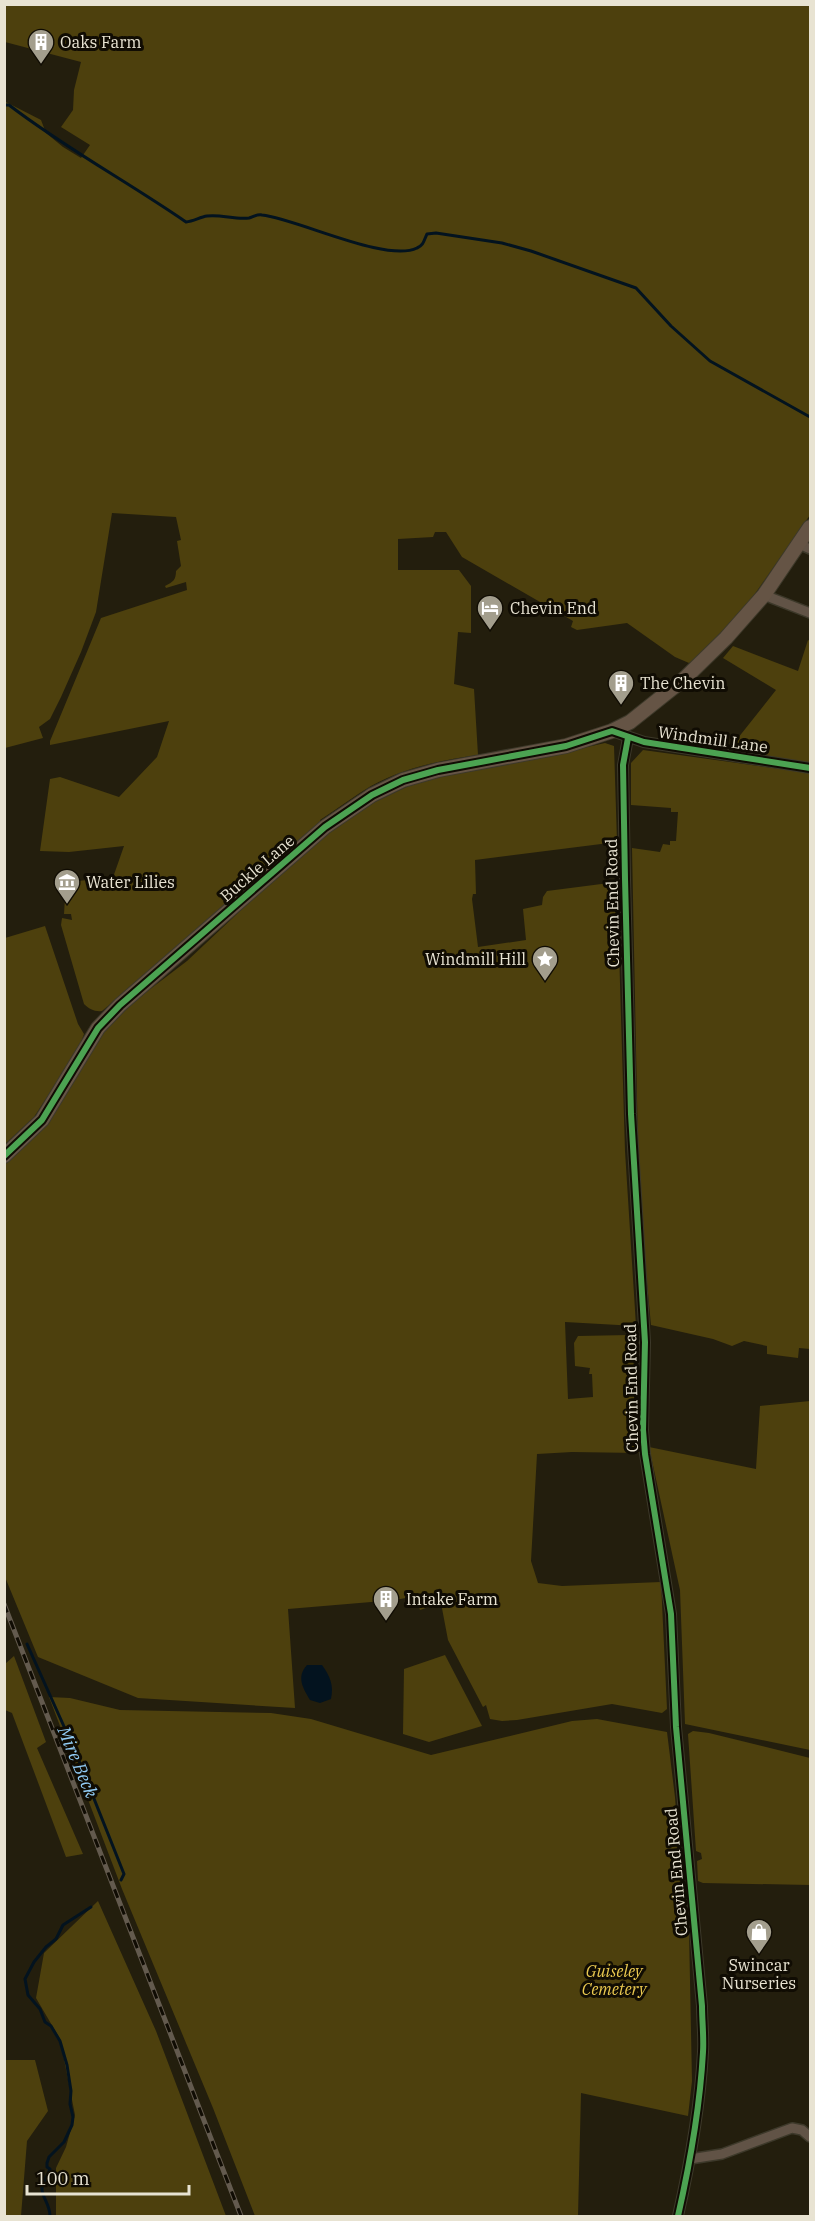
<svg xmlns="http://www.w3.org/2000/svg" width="815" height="2221" viewBox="0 0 815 2221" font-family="'IBM Plex Serif',serif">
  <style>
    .green { fill: #4d400d }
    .water { fill: #03131f }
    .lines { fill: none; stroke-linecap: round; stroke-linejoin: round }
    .stream { stroke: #03131f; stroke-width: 3 }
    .street-casing { stroke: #3d392a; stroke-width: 12 }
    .secondary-casing { stroke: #3d392a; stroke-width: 16 }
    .street { stroke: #615346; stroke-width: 9 }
    .secondary { stroke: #655445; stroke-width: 14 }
    .rail-casing { stroke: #635a4e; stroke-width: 5 }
    .rail { stroke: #100c03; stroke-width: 3; stroke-dasharray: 9; stroke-linecap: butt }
    .cycleway-casing { stroke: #100c03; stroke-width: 10 }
    .cycleway { stroke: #4ca352; stroke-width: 6 }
    .labels { text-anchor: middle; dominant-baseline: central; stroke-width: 6; stroke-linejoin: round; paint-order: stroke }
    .poi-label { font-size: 16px; fill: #e8e3d2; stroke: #100c03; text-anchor: start }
    .street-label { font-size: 16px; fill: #e8e3d2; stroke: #100c03 }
    .park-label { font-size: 16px; font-style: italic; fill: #eac950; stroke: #100c03 }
    .water-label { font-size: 18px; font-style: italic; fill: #92cdf7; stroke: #100c03 }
  </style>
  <rect width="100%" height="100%" fill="#231e0d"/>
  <g class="green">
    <path d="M 5,5 L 810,5 L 810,515 L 752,598 L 698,658 L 689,663 L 675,657 L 627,623 L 577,630 L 571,627 L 573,621 L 462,557 L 446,532 L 435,532 L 433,537 L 398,539 L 398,570 L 459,570 L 471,586 L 471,633 L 458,632 L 454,684 L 474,689 L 478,755 C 442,760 403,768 371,786 C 354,796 337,809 320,820 L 320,825 L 102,1011 C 95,1012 89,1009 84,1004 L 61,925 L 62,918 L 72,920 L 71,914 L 64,914 L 66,882 L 100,879 L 110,886 L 124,846 L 69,852 L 40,851 L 50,779 L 60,777 L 119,797 L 157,757 L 169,721 L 50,745 L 50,741 L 101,618 L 187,590 L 186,582 L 166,588 L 165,586 C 173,582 176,580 176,571 L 181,566 L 177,541 L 181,540 L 176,517 L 112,513 L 96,612 L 81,652 L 61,697 L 50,719 L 39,727 L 43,738 L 5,748 L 4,101 L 41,120 L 46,133 L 63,147 L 81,158 L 90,145 L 61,127 L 73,110 L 74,90 L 81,62 L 5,42 Z"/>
    <path d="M 808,640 L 810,641 L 810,763 L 734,750 L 734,743 L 776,690 L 723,658 L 733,646 L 798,671 Z"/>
    <path d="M 605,743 L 614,746 L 617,842 L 475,860 L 476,894 L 473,894 L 472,899 L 478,947 L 526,940 L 523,909 L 542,905 L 543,897 L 547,891 L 617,882 L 625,1151 L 636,1326 L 565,1322 L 568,1399 L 593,1397 L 592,1374 L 589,1374 L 590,1368 L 575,1366 L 574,1343 L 578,1336 L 629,1335 L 636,1338 L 634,1395 L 639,1453 L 572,1452 L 537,1454 L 531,1561 L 538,1583 L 562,1586 L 661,1582 L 667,1709 L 662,1713 L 612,1704 L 517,1720 L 502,1721 L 490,1719 L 486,1705 L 483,1707 L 448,1640 L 441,1603 L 420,1610 L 416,1596 L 395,1600 L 288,1609 L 295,1708 L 138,1698 L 38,1657 L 5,1577 L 5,1164 L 35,1134 L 101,1033 L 124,1009 L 187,961 L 325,831 L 356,811 L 421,780 L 534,759 Z"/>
    <path d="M 643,750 L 810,773 L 810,1349 L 799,1348 L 798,1358 L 767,1354 L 767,1346 L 744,1341 L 732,1346 L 713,1339 L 651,1325 L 639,1199 L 632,848 L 660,852 L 663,844 L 670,845 L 670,841 L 676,841 L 678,812 L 671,812 L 671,808 L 631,805 L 631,763 Z"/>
    <path d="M 45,926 L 78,1024 L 84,1034 L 79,1048 L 34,1117 L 5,1144 L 5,938 Z"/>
    <path d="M 810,1401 L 810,1750 L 685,1724 L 680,1590 L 649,1447 L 756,1469 L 760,1406 Z"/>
    <path d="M 445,1655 L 482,1726 L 429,1742 L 403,1734 L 404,1669 Z"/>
    <path d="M 14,1656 L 46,1742 L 37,1748 L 83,1854 L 66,1857 L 12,1713 L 5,1710 L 5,1664 Z"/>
    <path d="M 49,1697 L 70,1698 L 120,1710 L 271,1713 L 311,1719 L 431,1755 L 572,1721 L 597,1719 L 667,1732 L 675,1797 L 683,1904 L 679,1912 L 680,1930 L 689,1930 L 692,2081 L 688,2116 L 581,2093 L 578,2216 L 255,2216 L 213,2108 L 122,1889 Z"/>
    <path d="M 693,1731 L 709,1733 L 810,1758 L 810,1885 L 703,1883 L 698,1881 L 697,1861 L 702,1859 L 701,1853 L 696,1851 L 688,1734 Z"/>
    <path d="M 98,1901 L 156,2031 L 226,2216 L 56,2216 L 56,2168 L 66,2147 L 75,2115 L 60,2039 L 36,1998 L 44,1953 Z"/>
    <path d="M 5,2060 L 35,2060 L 48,2111 L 27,2141 L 21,2216 L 5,2216 Z"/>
  </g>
  <path class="water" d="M 307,1665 L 322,1665 C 330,1676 334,1685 331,1699 L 320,1703 L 310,1700 C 303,1688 296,1677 307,1665 Z"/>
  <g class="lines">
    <g class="stream">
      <path d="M 4,105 L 9,105 C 65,148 128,182 186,222 C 194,221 200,217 207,216 C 221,214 235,220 249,218 C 253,217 257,214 262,215 C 298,219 386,263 417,248 C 424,245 424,240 427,234 L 436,233 L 502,243 L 531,251 L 636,288 L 671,326 L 710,361 L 810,417"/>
      <path d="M 27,1644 L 75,1751 L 124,1874 L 121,1880"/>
      <path d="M 50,2216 C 50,2204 41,2196 42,2188 C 43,2180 48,2176 50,2169 L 47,2167 L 47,2163 L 49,2157 L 64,2142 L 72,2125 L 73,2117 L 70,2104 L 71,2091 L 67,2065 L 60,2041 L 51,2026 L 45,2022 L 40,2009 L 28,1995 L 25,1979 L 34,1962 L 46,1947 L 56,1939 L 63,1925 L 91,1907"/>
    </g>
    <g class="street-casing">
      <g id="street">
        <path d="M 799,544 L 810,549"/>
        <path d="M 764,595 L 810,613"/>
        <path d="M 612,731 L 644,742 L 810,768"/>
        <path d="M 628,738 L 623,765 L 625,879 L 631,1114 L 645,1342 L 643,1430 L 645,1454 L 671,1614 L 676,1727 L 702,2006 C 702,2021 704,2037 703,2052 C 700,2107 690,2163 678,2216"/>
        <path d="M 690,2159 L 722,2154 L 792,2128 L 802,2130 L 810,2137"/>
      </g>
    </g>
    <g class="secondary-casing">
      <path id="secondary" d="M 4,1156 L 42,1120 L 98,1028 L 120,1005 L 325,827 L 372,795 L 403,780 L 438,770 L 566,746 L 612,731 L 630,722 L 684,679 L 726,638 L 764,595 L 810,527"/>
    </g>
    <use href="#street" class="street"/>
    <use href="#secondary" class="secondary"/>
    <g class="rail-casing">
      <path id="rail" d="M 4,1604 L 241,2216"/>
    </g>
    <use href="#rail" class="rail"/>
    <g class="cycleway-casing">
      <g id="cycleway">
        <path d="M 628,738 L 623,765 L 625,879 L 631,1114 L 645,1342 L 643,1430 L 645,1454 L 671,1614 L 676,1727 L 702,2006 C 702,2021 704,2037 703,2052 C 700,2107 690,2163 678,2216"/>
        <path d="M 4,1156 L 42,1120 L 98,1028 L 120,1005 L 325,827 L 372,795 L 403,780 L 438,770 L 566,746 L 612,731 L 644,742 L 810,768"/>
      </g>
    </g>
    <use href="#cycleway" class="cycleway"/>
  </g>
  <defs>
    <g id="building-pin" transform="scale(1.35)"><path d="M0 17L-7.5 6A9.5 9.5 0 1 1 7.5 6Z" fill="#a39e8d" stroke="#100c03"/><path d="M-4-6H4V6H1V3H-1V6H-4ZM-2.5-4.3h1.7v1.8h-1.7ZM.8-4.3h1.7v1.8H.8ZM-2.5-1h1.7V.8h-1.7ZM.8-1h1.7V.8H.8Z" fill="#fff"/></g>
    <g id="hotel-pin" transform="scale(1.35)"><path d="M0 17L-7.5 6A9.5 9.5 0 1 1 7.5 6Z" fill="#a39e8d" stroke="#100c03"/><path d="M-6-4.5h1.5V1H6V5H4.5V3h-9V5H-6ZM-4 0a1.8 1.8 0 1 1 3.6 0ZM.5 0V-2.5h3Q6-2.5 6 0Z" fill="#fff"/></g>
    <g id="museum-pin" transform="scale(1.35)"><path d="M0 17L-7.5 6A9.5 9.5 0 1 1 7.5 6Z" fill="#a39e8d" stroke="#100c03"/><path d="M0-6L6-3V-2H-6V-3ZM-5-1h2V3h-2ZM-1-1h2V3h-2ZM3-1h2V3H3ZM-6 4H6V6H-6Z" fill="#fff"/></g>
    <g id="sight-pin" transform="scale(1.35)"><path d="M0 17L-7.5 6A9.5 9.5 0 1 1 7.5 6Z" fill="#a39e8d" stroke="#100c03"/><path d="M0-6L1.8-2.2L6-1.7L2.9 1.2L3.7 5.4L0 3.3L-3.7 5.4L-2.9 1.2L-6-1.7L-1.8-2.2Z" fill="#fff"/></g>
    <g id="shop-pin" transform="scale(1.35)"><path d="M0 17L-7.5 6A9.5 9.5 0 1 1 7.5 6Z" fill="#a39e8d" stroke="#100c03"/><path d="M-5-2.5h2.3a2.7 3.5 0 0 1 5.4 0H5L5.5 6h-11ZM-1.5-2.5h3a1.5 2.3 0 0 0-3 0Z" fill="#fff"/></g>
  </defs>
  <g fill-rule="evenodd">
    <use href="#building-pin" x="41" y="42"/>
    <use href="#hotel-pin" x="490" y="608"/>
    <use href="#building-pin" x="621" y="683"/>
    <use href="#museum-pin" x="67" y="882"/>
    <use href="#sight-pin" x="545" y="959"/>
    <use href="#building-pin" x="386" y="1599"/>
    <use href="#shop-pin" x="759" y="1932"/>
  </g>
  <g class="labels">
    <g class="poi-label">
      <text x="60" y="42">Oaks Farm</text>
      <text x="510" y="608">Chevin End</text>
      <text x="640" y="683">The Chevin</text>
      <text x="86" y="882">Water Lilies</text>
      <text x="526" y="959" text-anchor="end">Windmill Hill</text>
      <text x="406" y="1599">Intake Farm</text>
      <text x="759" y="1965" text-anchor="middle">Swincar<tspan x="759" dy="18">Nurseries</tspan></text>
    </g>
    <g class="street-label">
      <text transform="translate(713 739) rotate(8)">Windmill Lane</text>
      <text transform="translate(257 868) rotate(-41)">Buckle Lane</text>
      <text transform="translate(612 903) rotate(-91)">Chevin End Road</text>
      <text transform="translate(631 1388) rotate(-91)">Chevin End Road</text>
      <text transform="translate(676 1872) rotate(-95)">Chevin End Road</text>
    </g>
    <g class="park-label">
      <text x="614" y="1971">Guiseley<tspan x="614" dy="18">Cemetery</tspan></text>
    </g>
    <g class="water-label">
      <text transform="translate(78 1762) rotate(67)">Mire Beck</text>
    </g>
  </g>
  <rect width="815" height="2221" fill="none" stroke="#e8e3d2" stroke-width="12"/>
  <path d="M27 2185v9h162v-9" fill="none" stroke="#e8e3d2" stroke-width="3"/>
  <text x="36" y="2185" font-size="18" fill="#e8e3d2" stroke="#100c03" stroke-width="4.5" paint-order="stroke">100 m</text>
</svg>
